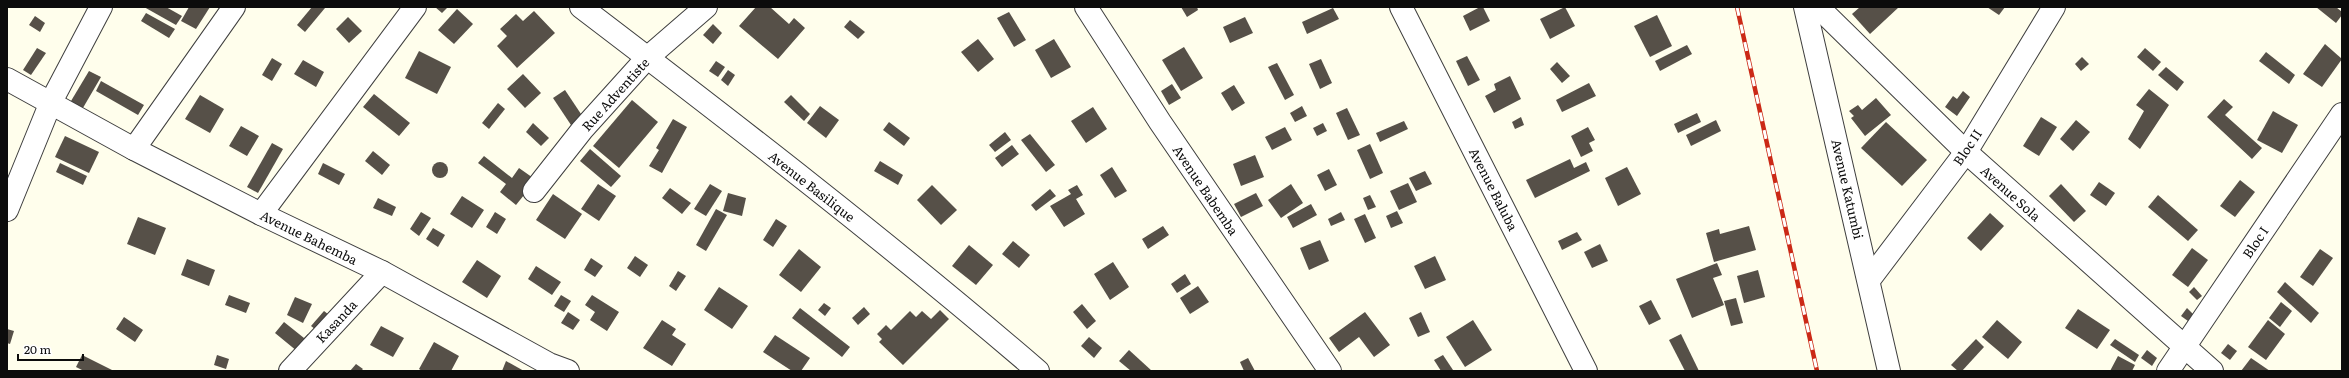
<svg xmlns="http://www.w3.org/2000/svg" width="2349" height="378" viewBox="0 0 2349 378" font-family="Literata,serif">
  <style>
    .building { fill: #565048 }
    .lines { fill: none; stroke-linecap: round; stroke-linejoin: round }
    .minor-casing { stroke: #3f3f3f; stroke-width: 24 }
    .minor { stroke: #fff; stroke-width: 22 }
    .rail-casing { stroke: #cb2916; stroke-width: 4.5 }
    .rail { stroke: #fff; stroke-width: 3; stroke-dasharray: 9; stroke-linecap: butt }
    .labels { text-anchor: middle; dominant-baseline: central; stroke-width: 4; stroke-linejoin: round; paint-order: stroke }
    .street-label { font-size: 13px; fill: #0c0c0c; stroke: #fff }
  </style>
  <rect width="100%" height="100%" fill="#fffeec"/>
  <g class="building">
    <path d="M 144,7 L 166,7 L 182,16 L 176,25 Z"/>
    <path d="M 189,7 L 210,7 L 196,29 L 181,21 Z"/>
    <path d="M 312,7 L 325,8 L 305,32 L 297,25 Z"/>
    <path d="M 435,7 L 448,7 L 442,13 Z"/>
    <path d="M 756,7 L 770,7 L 789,24 L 794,18 L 805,28 L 778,59 L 739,26 Z"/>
    <path d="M 1181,7 L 1197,7 L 1198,10 L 1187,17 Z"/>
    <path d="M 1480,7 L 1483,7 L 1490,21 L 1470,31 L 1463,16 Z"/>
    <path d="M 1565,7 L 1575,26 L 1550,39 L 1540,19 Z"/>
    <path d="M 1860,7 L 1899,7 L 1870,34 L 1852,14 Z"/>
    <path d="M 1987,7 L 2005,7 L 1999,15 Z"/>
    <path d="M 2316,7 L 2336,7 L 2342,12 L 2342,15 L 2336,23 Z"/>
    <path d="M 1333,8 L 1339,19 L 1307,34 L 1302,22 Z"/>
    <path d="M 457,9 L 473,24 L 454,44 L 438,30 Z"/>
    <path d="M 534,11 L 555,33 L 517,68 L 497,46 L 507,36 L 500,29 L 516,14 L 523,21 Z"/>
    <path d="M 1009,12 L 1026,40 L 1014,47 L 997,18 Z"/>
    <path d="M 146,13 L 175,29 L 169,38 L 141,21 Z"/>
    <path d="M 1657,15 L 1672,46 L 1650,57 L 1634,26 Z"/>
    <path d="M 35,16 L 45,23 L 40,32 L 29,25 Z"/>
    <path d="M 348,17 L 362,31 L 349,43 L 336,29 Z"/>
    <path d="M 1245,17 L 1253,33 L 1230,43 L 1223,27 Z"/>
    <path d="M 850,20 L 865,32 L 858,39 L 844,27 Z"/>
    <path d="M 713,24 L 722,33 L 713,44 L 703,35 Z"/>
    <path d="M 978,39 L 994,59 L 978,72 L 961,52 Z"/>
    <path d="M 1054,39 L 1071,67 L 1051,78 L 1035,50 Z"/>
    <path d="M 2325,44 L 2342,59 L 2322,87 L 2303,74 Z"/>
    <path d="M 1687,45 L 1692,54 L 1660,71 L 1655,61 Z"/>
    <path d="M 1184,47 L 1203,78 L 1181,91 L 1162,60 Z"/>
    <path d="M 37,48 L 46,53 L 31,75 L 23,70 Z"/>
    <path d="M 2145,48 L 2161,62 L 2153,71 L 2137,57 Z"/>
    <path d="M 419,51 L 451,67 L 437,94 L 405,78 Z"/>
    <path d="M 2266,52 L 2295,75 L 2289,84 L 2259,61 Z"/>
    <path d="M 1467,56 L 1480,80 L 1468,86 L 1456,61 Z"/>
    <path d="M 2082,57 L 2089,64 L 2081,71 L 2075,64 Z"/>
    <path d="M 272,58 L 282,64 L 272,81 L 262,75 Z"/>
    <path d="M 1321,59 L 1332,83 L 1320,89 L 1309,64 Z"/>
    <path d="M 303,60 L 324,72 L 316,87 L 294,74 Z"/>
    <path d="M 716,61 L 725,67 L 718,77 L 709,71 Z"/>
    <path d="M 1557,62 L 1570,76 L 1562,83 L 1550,69 Z"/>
    <path d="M 1277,63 L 1294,95 L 1285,100 L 1268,67 Z"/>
    <path d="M 2166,67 L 2184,82 L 2177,91 L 2158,75 Z"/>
    <path d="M 728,70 L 735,75 L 728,86 L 721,80 Z"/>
    <path d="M 89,71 L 101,77 L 80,113 L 68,106 Z"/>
    <path d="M 523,74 L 541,93 L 525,108 L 507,89 Z"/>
    <path d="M 1510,76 L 1521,99 L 1494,113 L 1485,96 L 1496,90 L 1494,84 Z"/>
    <path d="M 101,81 L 144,105 L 138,115 L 96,91 Z"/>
    <path d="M 1589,83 L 1596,96 L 1562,112 L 1556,100 Z"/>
    <path d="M 1172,84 L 1181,98 L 1169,105 L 1161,91 Z"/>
    <path d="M 1234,85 L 1245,103 L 1232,111 L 1221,93 Z"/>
    <path d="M 2149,89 L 2169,105 L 2140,149 L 2128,139 L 2144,111 L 2136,105 Z"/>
    <path d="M 565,90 L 583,117 L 571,125 L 553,98 Z"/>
    <path d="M 1963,91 L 1970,97 L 1957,116 L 1945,107 L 1953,96 L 1957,99 Z"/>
    <path d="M 374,94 L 410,123 L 399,136 L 363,107 Z"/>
    <path d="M 200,95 L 224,109 L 210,133 L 185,119 Z"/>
    <path d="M 791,95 L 810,114 L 804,121 L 784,102 Z"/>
    <path d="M 1876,98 L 1891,115 L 1865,136 L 1851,118 L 1854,116 L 1849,111 L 1858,105 L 1862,110 Z"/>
    <path d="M 2224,99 L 2233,107 L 2225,115 L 2262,148 L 2252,159 L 2207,117 Z"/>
    <path d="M 632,100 L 658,122 L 619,168 L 593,146 Z"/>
    <path d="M 498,103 L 505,109 L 489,129 L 482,123 Z"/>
    <path d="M 820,106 L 839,120 L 826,138 L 807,123 Z"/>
    <path d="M 1302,106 L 1307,116 L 1295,122 L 1290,113 Z"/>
    <path d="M 1093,107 L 1107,129 L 1086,143 L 1071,121 Z"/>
    <path d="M 1347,108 L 1360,135 L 1348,140 L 1336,113 Z"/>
    <path d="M 2273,111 L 2298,125 L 2282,153 L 2257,140 Z"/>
    <path d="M 1697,113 L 1701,122 L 1678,133 L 1674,124 Z"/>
    <path d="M 1521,117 L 1524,125 L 1515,129 L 1512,122 Z"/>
    <path d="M 2041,117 L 2057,127 L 2039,156 L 2023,146 Z"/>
    <path d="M 673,119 L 687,127 L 662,173 L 649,166 L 659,150 L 656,148 Z"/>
    <path d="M 1716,120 L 1721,131 L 1691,146 L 1686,135 Z"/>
    <path d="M 2076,120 L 2090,132 L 2073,151 L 2060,139 Z"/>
    <path d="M 1404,121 L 1408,129 L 1380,142 L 1376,133 Z"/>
    <path d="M 889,122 L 910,138 L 904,146 L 883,130 Z"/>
    <path d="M 1886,122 L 1927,160 L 1902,186 L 1861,148 Z"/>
    <path d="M 533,123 L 549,138 L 541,146 L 526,132 Z"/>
    <path d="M 1323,123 L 1327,131 L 1317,136 L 1313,128 Z"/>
    <path d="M 241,126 L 259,136 L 247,156 L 229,146 Z"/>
    <path d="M 1285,127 L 1292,140 L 1272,150 L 1265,137 Z"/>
    <path d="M 1588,127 L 1595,140 L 1589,143 L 1593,151 L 1581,157 L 1571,136 Z"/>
    <path d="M 1005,132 L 1011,140 L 995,152 L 989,145 Z"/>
    <path d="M 1030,134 L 1055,165 L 1046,172 L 1021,140 Z"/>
    <path d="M 65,136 L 99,152 L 89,173 L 55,157 Z"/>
    <path d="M 272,143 L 283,149 L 258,193 L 247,187 Z"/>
    <path d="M 1370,144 L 1383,173 L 1370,179 L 1357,150 Z"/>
    <path d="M 1012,145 L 1019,154 L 1002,167 L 995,158 Z"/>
    <path d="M 590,149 L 621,176 L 611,187 L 580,161 Z"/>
    <path d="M 373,151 L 390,165 L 382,175 L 365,161 Z"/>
    <path d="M 1255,155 L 1264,177 L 1241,186 L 1233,164 Z"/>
    <path d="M 484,156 L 512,178 L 519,168 L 536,180 L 516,205 L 500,192 L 506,184 L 478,163 Z"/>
    <path d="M 1570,159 L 1574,168 L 1586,162 L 1590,171 L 1535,198 L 1526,180 Z"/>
    <path d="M 880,161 L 903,175 L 898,185 L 874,171 Z"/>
    <circle cx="440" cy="170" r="8"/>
    <path d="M 60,163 L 87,176 L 83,185 L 56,172 Z"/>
    <path d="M 323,163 L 345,174 L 339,185 L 318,174 Z"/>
    <path d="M 1112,167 L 1127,191 L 1115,198 L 1100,175 Z"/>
    <path d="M 1627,167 L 1641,194 L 1618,206 L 1605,178 Z"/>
    <path d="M 1329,169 L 1337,185 L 1325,191 L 1317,175 Z"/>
    <path d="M 1425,171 L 1432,184 L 1416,191 L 1409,178 Z"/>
    <path d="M 2240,180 L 2255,192 L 2235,217 L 2220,206 Z"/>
    <path d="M 2099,182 L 2115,193 L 2106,206 L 2090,195 Z"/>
    <path d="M 1408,183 L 1417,202 L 1399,210 L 1390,191 Z"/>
    <path d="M 598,184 L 616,196 L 599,221 L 581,209 Z"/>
    <path d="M 710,184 L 722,191 L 706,216 L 694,209 Z"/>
    <path d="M 1291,184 L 1303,203 L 1281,218 L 1268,200 Z"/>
    <path d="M 2061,184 L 2086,211 L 2074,222 L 2049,196 Z"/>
    <path d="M 932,185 L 957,210 L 941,225 L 917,200 Z"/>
    <path d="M 1077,185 L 1083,195 L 1076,199 L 1085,214 L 1064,227 L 1050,206 L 1071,194 L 1068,190 Z"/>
    <path d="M 670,188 L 691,203 L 682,214 L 662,198 Z"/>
    <path d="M 1050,189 L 1056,196 L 1036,211 L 1031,205 Z"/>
    <path d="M 728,193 L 746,198 L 742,216 L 723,211 Z"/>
    <path d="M 1256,193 L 1263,206 L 1241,217 L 1234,204 Z"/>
    <path d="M 553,194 L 582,214 L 565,239 L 536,220 Z"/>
    <path d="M 1370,195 L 1376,207 L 1368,210 L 1363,198 Z"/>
    <path d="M 2158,195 L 2198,230 L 2188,241 L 2148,207 Z"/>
    <path d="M 462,196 L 484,210 L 472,228 L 450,214 Z"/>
    <path d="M 378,198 L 396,207 L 392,216 L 373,208 Z"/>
    <path d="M 1311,204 L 1317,215 L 1293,228 L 1287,217 Z"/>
    <path d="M 716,209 L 727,215 L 706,251 L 696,245 Z"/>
    <path d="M 1397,211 L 1403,223 L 1391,228 L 1386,216 Z"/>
    <path d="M 421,212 L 431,218 L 419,236 L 410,229 Z"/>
    <path d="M 495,212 L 506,219 L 497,234 L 486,227 Z"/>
    <path d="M 1341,212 L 1345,220 L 1331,226 L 1328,219 Z"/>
    <path d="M 1990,213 L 2004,226 L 1981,251 L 1967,238 Z"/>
    <path d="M 1365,214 L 1376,238 L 1365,243 L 1354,219 Z"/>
    <path d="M 138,217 L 166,228 L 155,255 L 127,244 Z"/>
    <path d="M 776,219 L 787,226 L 773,247 L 763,240 Z"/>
    <path d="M 1163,226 L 1169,235 L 1148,249 L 1142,239 Z"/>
    <path d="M 1749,226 L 1756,250 L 1714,262 L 1706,233 L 1719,229 L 1720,234 Z"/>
    <path d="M 433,228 L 445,235 L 438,247 L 426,239 Z"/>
    <path d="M 1577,232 L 1582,240 L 1562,250 L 1558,241 Z"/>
    <path d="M 1320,240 L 1329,261 L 1309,270 L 1300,248 Z"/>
    <path d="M 1013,241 L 1030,255 L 1019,268 L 1002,254 Z"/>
    <path d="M 1600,244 L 1608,261 L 1592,268 L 1584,252 Z"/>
    <path d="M 969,245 L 993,265 L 976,285 L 952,266 Z"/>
    <path d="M 2192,248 L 2208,260 L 2188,287 L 2172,275 Z"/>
    <path d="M 799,249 L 821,267 L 801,292 L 779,275 Z"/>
    <path d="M 2320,249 L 2333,258 L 2313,286 L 2300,277 Z"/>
    <path d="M 635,256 L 648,265 L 640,277 L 627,268 Z"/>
    <path d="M 1435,256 L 1446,280 L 1425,289 L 1414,266 Z"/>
    <path d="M 591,258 L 603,266 L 595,277 L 584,270 Z"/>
    <path d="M 187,259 L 215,270 L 209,286 L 181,275 Z"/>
    <path d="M 477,260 L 501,276 L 487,298 L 462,282 Z"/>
    <path d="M 1113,262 L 1129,287 L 1110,300 L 1094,274 Z"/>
    <path d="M 1717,263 L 1722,275 L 1713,278 L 1724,305 L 1692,318 L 1676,279 Z"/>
    <path d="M 536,266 L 561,282 L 552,295 L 528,279 Z"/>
    <path d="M 1758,270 L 1765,297 L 1744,303 L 1737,276 Z"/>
    <path d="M 678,271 L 686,276 L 676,291 L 669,286 Z"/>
    <path d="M 1185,274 L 1191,284 L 1177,293 L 1171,284 Z"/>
    <path d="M 2285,282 L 2319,313 L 2311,323 L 2277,292 Z"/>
    <path d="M 1198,286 L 1209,302 L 1190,314 L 1180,298 Z"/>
    <path d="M 719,287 L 748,306 L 732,329 L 704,310 Z"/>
    <path d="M 2194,287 L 2202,296 L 2197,300 L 2189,292 Z"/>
    <path d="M 229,295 L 250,303 L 246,313 L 225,305 Z"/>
    <path d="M 561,295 L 571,301 L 564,312 L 554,306 Z"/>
    <path d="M 592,295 L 619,312 L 607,331 L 590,320 L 595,312 L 585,305 Z"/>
    <path d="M 295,297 L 312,304 L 303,323 L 287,315 Z"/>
    <path d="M 1736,298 L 1743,323 L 1731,326 L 1724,301 Z"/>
    <path d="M 1651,300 L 1661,319 L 1649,325 L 1639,306 Z"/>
    <path d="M 2281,302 L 2292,311 L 2280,327 L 2269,318 Z"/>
    <path d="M 824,303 L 831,308 L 825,316 L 818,310 Z"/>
    <path d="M 1082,304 L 1096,321 L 1087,329 L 1073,312 Z"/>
    <path d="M 864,307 L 870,314 L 858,325 L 852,318 Z"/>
    <path d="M 800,308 L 850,347 L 842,357 L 792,318 Z"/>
    <path d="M 2187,308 L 2193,314 L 2188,321 L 2181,316 Z"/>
    <path d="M 2078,309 L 2110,330 L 2097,349 L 2065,328 Z"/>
    <path d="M 940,310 L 949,319 L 903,365 L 879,342 L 882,339 L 877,334 L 886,325 L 891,330 L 910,311 L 916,317 L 922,311 L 931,319 Z"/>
    <path d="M 324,311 L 333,318 L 320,333 L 311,326 Z"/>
    <path d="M 568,312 L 580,320 L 573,330 L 561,323 Z"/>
    <path d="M 1365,312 L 1390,345 L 1374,357 L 1359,337 L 1339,352 L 1329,338 Z"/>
    <path d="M 1421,312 L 1430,332 L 1418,337 L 1409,318 Z"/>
    <path d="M 124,317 L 143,330 L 135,342 L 116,329 Z"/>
    <path d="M 662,320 L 676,329 L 672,335 L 686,344 L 672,366 L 643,348 Z"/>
    <path d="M 1473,320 L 1492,350 L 1465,367 L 1446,337 Z"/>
    <path d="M 1997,320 L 2022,342 L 2008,359 L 1982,337 Z"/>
    <path d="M 2268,320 L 2285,334 L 2266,360 L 2248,347 Z"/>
    <path d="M 284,322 L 304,338 L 308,334 L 316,340 L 303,356 L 275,333 Z"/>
    <path d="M 381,326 L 404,338 L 393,357 L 370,345 Z"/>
    <path d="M 7,329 L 14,331 L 10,344 L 7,343 Z"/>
    <path d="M 1681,334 L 1699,371 L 1685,371 L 1669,340 Z"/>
    <path d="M 775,335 L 810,358 L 801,371 L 792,371 L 763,352 Z"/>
    <path d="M 1089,337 L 1102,348 L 1094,358 L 1081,346 Z"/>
    <path d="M 1976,339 L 1984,347 L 1962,371 L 1958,371 L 1951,365 Z"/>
    <path d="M 2115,339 L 2139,355 L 2135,362 L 2110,345 Z"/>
    <path d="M 434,342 L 459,356 L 451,371 L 422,371 L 419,369 Z"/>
    <path d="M 2228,344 L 2237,351 L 2230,360 L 2221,353 Z"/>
    <path d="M 1129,350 L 1152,371 L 1131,371 L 1119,361 Z"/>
    <path d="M 2147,350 L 2157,358 L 2152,366 L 2141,358 Z"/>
    <path d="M 82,355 L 112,370 L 111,371 L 84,371 L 76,367 Z"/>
    <path d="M 217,355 L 229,359 L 226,369 L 214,365 Z"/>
    <path d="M 1443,355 L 1453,370 L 1451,371 L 1441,371 L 1434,360 Z"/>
    <path d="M 2118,356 L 2135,365 L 2132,371 L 2110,371 Z"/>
    <path d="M 1248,358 L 1255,371 L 1244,371 L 1240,362 Z"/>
    <path d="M 2251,358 L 2270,371 L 2241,371 Z"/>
    <path d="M 506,361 L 524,371 L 502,371 Z"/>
    <path d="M 356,364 L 363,369 L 361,371 L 350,371 Z"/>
  </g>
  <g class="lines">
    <g class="minor-casing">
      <g id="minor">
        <path d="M 581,7 C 736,125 890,244 1038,371"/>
        <path d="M 1086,7 L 1160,122 L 1330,371"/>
        <path d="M 1401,7 L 1586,371"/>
        <path d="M 1805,7 L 1889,371"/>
        <path d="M 1818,7 L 1966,152 L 2212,371"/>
        <path d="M 7,79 L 134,149 L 261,214 L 382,272 L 549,364 L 568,371"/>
        <path d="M 134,149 L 234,7"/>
        <path d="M 534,191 L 582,130 L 647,58 L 706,7"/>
        <path d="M 7,210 L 51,102 L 101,7"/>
        <path d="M 261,214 L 415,7"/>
        <path d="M 1869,280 L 1966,152 L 2054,7"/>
        <path d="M 290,371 L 382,272"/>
        <path d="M 2168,371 L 2342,114"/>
      </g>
    </g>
    <use href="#minor" class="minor"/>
    <g class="rail-casing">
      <path id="rail" d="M 1737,7 L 1817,371"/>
    </g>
    <use href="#rail" class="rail"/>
  </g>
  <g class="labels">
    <g class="street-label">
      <text transform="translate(615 94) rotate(-48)">Rue Adventiste</text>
      <text transform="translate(1967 147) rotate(-56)">Bloc II</text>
      <text transform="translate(812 186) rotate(38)">Avenue Basilique</text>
      <text transform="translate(1494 189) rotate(63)">Avenue Baluba</text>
      <text transform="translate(1848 189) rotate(77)">Avenue Katumbi</text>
      <text transform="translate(1206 190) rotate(56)">Avenue Babemba</text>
      <text transform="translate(2011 193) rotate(42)">Avenue Sola</text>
      <text transform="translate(309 237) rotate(26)">Avenue Bahemba</text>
      <text transform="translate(2255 242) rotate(-56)">Bloc I</text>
      <text transform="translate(336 321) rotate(-47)">Kasanda</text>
    </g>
  </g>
  <rect width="2349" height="378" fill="none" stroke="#0c0c0c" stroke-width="16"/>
  <path d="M18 354v6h65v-6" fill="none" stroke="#0c0c0c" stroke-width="2"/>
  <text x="24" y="354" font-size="12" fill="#0c0c0c" stroke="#ffffff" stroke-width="3" paint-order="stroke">20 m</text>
</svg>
